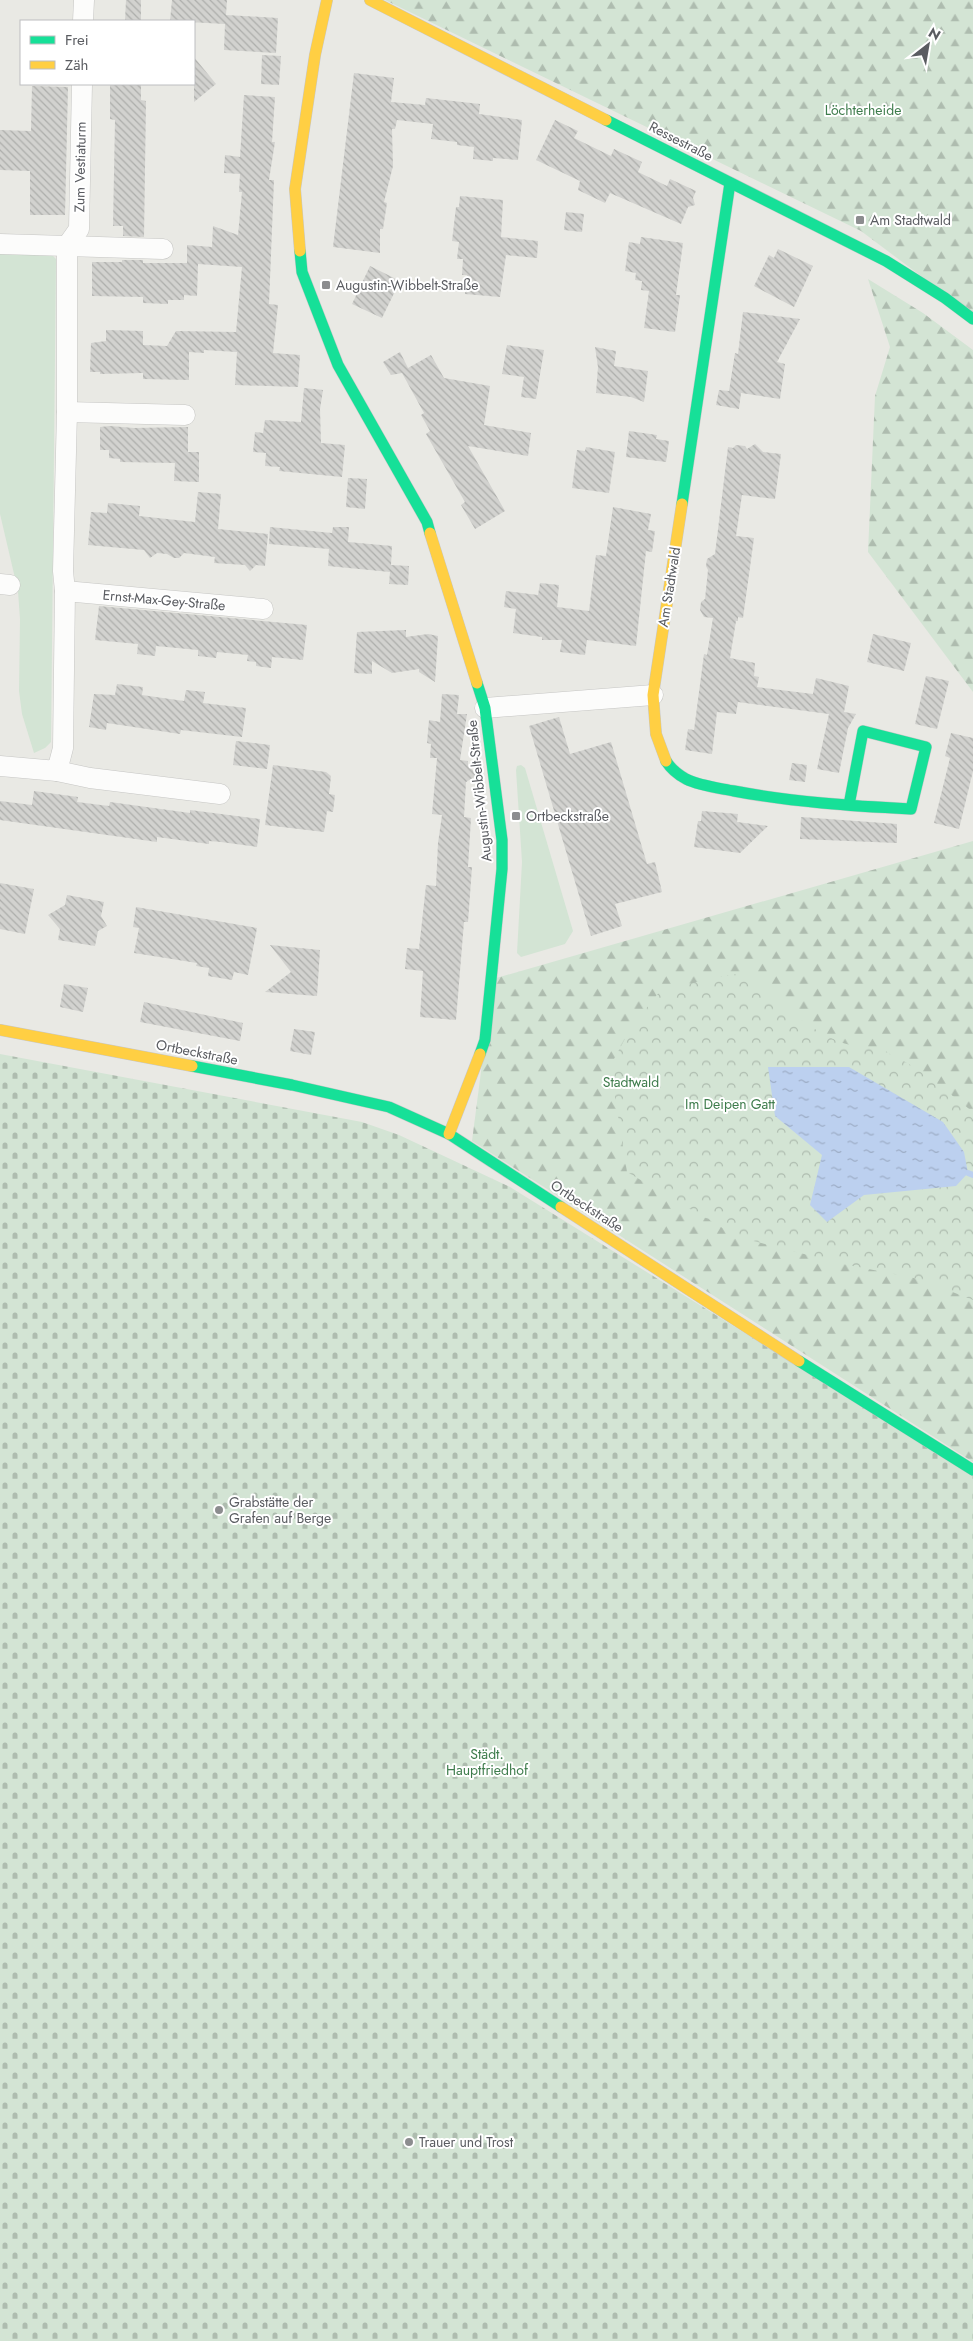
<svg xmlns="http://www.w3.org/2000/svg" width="973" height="2341" viewBox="0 0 973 2341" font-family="Jost,sans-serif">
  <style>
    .green { fill: #d3e4d4 }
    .forest { fill: url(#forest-firs) }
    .cemetery { fill: url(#cemetery-stones) }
    .park { fill: url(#park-crowns) }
    .water { fill: url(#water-ripples) }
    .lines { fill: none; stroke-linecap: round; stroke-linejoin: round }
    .stream { stroke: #bcd0ef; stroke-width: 6 }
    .building { fill: url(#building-back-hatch) }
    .street-casing { stroke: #c6c6c4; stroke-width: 21 }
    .fast-casing { stroke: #c7c7c7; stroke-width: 12 }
    .slow-casing { stroke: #c7c7c7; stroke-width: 12 }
    .street { stroke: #fcfcfb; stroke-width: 20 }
    .fast { stroke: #16e098; stroke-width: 11 }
    .slow { stroke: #ffcf43; stroke-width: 11 }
    .poi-dot { fill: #8c8d8f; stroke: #fff; stroke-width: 2 }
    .labels { text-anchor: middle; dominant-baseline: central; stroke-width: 4; stroke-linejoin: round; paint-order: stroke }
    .park-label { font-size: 14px; fill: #3e7c4c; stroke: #fff }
    .street-label { font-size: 14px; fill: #5a5c61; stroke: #fff }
    .poi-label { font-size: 14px; fill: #5a5c61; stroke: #fff; text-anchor: start }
  </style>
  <defs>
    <pattern id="forest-firs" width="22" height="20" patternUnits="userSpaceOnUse" patternTransform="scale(1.25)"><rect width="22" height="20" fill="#d3e4d4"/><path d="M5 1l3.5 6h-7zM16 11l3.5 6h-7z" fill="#aebcaf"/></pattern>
    <pattern id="cemetery-stones" width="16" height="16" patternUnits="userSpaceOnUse" patternTransform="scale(1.25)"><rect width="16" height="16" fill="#d3e4d4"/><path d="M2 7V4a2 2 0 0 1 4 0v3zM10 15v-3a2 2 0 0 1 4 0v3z" fill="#aebcaf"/></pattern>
    <pattern id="park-crowns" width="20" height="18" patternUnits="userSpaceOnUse" patternTransform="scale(1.25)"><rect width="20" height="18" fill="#d3e4d4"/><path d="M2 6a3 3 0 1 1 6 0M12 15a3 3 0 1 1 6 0" fill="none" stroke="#aebcaf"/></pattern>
    <pattern id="water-ripples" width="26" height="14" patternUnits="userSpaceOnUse" patternTransform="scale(1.25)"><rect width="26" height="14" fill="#bcd0ef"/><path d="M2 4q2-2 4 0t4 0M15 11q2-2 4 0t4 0" fill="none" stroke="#9cacc5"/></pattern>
    <pattern id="building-back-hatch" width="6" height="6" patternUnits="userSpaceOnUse" patternTransform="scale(1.25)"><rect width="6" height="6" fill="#d2d2cf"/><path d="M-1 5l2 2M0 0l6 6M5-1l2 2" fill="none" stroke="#adaeab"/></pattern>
  </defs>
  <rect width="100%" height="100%" fill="#e9e9e4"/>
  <g class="green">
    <path d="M 0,253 L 52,255 L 56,259 L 51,742 L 45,748 L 34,753 L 22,714 L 19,691 L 20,619 L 18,591 L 0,514 Z"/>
    <path d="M 521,765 L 525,768 L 573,931 L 565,944 L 521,957 L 517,953 L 522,862 L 516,770 L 517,766 Z"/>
  </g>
  <g class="forest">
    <path d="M 385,0 L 973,0 L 973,315 L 861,231 Z"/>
    <path d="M 868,279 L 923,313 L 973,350 L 973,692 L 868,552 L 875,396 L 890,347 Z"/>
    <path d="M 973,841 L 973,1462 L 472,1141 L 493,979 Z"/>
  </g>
  <path class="cemetery" d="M 0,1054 L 362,1122 L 399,1135 L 510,1187 L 973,1475 L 973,2341 L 0,2341 Z"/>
  <path class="park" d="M 747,973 C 775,1000 806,1029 843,1043 C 857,1048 874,1046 888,1053 C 920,1067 946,1091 973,1112 L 973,1300 L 919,1279 L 843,1264 L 738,1237 L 627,1172 L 615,1097 L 614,1059 L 632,1026 L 661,990 L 728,975 Z"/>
  <path class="water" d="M 768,1067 L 849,1067 L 943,1122 L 964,1152 L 968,1173 L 956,1186 L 864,1195 L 827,1222 L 810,1205 L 822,1155 L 775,1116 Z"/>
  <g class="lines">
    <path class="stream" d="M 968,1173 L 973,1175"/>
  </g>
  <g class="building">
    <path d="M 126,0 L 141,0 L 141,21 L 125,21 Z"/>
    <path d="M 172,0 L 227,0 L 226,15 L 278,18 L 276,53 L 224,50 L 225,24 L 170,21 Z"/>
    <path d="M 262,55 L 281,56 L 279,85 L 261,84 Z"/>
    <path d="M 194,57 L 216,84 L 194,102 Z"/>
    <path d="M 354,73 L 394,78 L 391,102 L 425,105 L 426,98 L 480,104 L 479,114 L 522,120 L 518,160 L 493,158 L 493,161 L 473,159 L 474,147 L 457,145 L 457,142 L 431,139 L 433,124 L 397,120 L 395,129 L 392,129 L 393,166 L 384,202 L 387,203 L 383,229 L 380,229 L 380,253 L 333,247 Z"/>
    <path d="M 110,84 L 141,84 L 141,100 L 146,101 L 144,237 L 123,236 L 123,226 L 113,226 L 115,120 L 110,119 Z"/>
    <path d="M 32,86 L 68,87 L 65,215 L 30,215 L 30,171 L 0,170 L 0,130 L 31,131 Z"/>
    <path d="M 244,95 L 275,97 L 272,142 L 275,142 L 269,180 L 274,180 L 269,304 L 278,305 L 273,353 L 300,355 L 298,387 L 235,385 L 237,352 L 204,350 L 204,353 L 189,352 L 189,380 L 143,379 L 143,373 L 100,374 L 100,372 L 90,372 L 91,343 L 106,341 L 106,330 L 143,331 L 143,345 L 167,346 L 176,331 L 236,332 L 242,267 L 198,264 L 197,296 L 184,295 L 184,300 L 168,300 L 168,304 L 143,303 L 143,297 L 92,296 L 92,262 L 122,262 L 122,260 L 143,260 L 143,263 L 187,263 L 187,245 L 212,247 L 213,226 L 238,235 L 242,192 L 239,192 L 240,174 L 224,173 L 225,155 L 240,157 Z"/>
    <path d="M 555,120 L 578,131 L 574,138 L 611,156 L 614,149 L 642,162 L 638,172 L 667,186 L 670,179 L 696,191 L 693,198 L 695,205 L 688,207 L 681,224 L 610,193 L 605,203 L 578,190 L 580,181 L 536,160 Z"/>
    <path d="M 460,196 L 503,200 L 501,237 L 538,241 L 537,258 L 506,255 L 500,297 L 465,294 L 467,275 L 462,275 L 463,259 L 457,259 L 459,242 L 452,241 L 456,207 L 459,207 Z"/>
    <path d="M 566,212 L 584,214 L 582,232 L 564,230 Z"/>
    <path d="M 641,237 L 683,243 L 676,295 L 680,295 L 675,332 L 644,328 L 649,291 L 641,290 L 642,281 L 635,280 L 636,273 L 625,271 L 629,242 L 640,244 Z"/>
    <path d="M 778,249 L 813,266 L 794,307 L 754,286 L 769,255 L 774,258 Z"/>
    <path d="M 370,266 L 400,281 L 382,318 L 352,304 Z"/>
    <path d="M 743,312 L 800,319 L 777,362 L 785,364 L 780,399 L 741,393 L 739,409 L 716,405 L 719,390 L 729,391 L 735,353 L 738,354 Z"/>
    <path d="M 507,345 L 544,350 L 536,399 L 521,397 L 524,377 L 502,374 Z"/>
    <path d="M 595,347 L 616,351 L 614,366 L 648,371 L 644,402 L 631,397 L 596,393 L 598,367 Z"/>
    <path d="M 400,352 L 408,368 L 431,355 L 444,378 L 490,386 L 484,425 L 531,433 L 528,456 L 468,446 L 505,511 L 475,529 L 461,505 L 465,502 L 426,434 L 430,431 L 421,415 L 424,413 L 402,373 L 391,375 L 383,362 Z"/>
    <path d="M 304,388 L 323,390 L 320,409 L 321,443 L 345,445 L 342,477 L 279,471 L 280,467 L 265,466 L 266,453 L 253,452 L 255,432 L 263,433 L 265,420 L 301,422 Z"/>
    <path d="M 110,426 L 134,428 L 188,427 L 188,452 L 199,452 L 199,482 L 174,481 L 175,463 L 120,462 L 120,459 L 109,458 L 109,450 L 100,450 L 100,427 Z"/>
    <path d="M 629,431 L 657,435 L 656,439 L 669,441 L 666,462 L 626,457 Z"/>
    <path d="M 755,444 L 763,452 L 781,454 L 775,499 L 742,495 L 736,536 L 754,538 L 743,618 L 738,617 L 738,621 L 736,621 L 730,658 L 755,663 L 754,676 L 759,677 L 757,687 L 813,694 L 816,678 L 849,686 L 844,712 L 856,714 L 848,728 L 839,773 L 817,769 L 829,714 L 738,702 L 736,714 L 717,712 L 712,754 L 685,750 L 688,729 L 694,730 L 704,654 L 707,655 L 713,618 L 704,617 L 700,610 L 701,602 L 705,599 L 708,570 L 706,566 L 707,559 L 715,554 L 728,447 L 733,448 L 736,445 L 745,446 L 747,449 Z"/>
    <path d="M 586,447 L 615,452 L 609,493 L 572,488 L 577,450 L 585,451 Z"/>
    <path d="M 348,478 L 367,479 L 365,509 L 346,507 Z"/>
    <path d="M 198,492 L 221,494 L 218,529 L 268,534 L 265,566 L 256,565 L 250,571 L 245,565 L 214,563 L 215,557 L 184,553 L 179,558 L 174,558 L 167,554 L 157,553 L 150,558 L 144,550 L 88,545 L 91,512 L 107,513 L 108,503 L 140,506 L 139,516 L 195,522 Z"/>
    <path d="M 613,507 L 651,514 L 648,530 L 655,531 L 652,552 L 646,551 L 636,646 L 587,640 L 585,655 L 560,652 L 562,640 L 542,640 L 542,637 L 513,633 L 516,609 L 504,607 L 506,591 L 538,595 L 540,583 L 559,585 L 557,607 L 589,611 L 596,555 L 606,556 Z"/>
    <path d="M 270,527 L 332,533 L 333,527 L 349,527 L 348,542 L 392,546 L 391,565 L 409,566 L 408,585 L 389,584 L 390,572 L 328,566 L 329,549 L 269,544 Z"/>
    <path d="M 99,606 L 307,625 L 303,660 L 272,657 L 271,668 L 256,666 L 256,662 L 247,661 L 248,655 L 217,652 L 216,658 L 198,656 L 198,650 L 156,646 L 155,656 L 137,654 L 138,644 L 95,640 Z"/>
    <path d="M 406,630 L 406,637 L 428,634 L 438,636 L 435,682 L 419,672 L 419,669 L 392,673 L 372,661 L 372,674 L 354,673 L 357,632 Z"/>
    <path d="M 873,634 L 911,643 L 904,671 L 867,662 Z"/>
    <path d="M 926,676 L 949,681 L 937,729 L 915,724 Z"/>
    <path d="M 117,684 L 143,687 L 142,695 L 184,701 L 186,690 L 205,692 L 203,703 L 246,708 L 242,737 L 181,730 L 180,734 L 107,723 L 106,730 L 89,727 L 94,694 L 115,695 Z"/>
    <path d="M 442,694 L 459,695 L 457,714 L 467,714 L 460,760 L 468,761 L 468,766 L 478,775 L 466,782 L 464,817 L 471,818 L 468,867 L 472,867 L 468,922 L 464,922 L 456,1020 L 420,1017 L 423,971 L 405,969 L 407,948 L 419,949 L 426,885 L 436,886 L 438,843 L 442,815 L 432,814 L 437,758 L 430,758 L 431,744 L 427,743 L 429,720 L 440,722 Z"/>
    <path d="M 559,717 L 570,754 L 611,742 L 647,864 L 655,862 L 662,892 L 615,904 L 622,926 L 591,936 L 529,726 Z"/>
    <path d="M 951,733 L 973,738 L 973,771 L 959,829 L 934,823 L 950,758 L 945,756 Z"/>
    <path d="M 236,741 L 270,745 L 267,769 L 233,765 Z"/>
    <path d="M 792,763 L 807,765 L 805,782 L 789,780 Z"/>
    <path d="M 273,765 L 326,772 L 331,776 L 329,794 L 335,795 L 333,812 L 327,811 L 324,832 L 265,825 Z"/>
    <path d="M 34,791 L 78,797 L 77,802 L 109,806 L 110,802 L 190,813 L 190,810 L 260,819 L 257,847 L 221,842 L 209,841 L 209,844 L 157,837 L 157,842 L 0,820 L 0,801 L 32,805 Z"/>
    <path d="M 702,811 L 738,814 L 737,822 L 768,826 L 740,853 L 694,847 L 698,821 L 701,821 Z"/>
    <path d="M 801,817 L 897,824 L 897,843 L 800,839 Z"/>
    <path d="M 0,883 L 34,889 L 25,934 L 0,929 Z"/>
    <path d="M 67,895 L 104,902 L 101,916 L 107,926 L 98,931 L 95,946 L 58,940 L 60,929 L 48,915 L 65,905 Z"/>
    <path d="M 136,907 L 257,928 L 248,975 L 234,972 L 232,980 L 208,976 L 209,968 L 196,966 L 197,963 L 134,953 L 139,928 L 133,927 Z"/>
    <path d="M 270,945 L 320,950 L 317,996 L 265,992 L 291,972 Z"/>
    <path d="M 64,984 L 88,988 L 83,1012 L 60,1007 Z"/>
    <path d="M 144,1002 L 243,1023 L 240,1041 L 140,1022 Z"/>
    <path d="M 294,1029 L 315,1032 L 311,1055 L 290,1051 Z"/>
  </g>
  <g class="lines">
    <g class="street-casing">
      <g id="street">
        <path d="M 83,21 L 84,0"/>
        <path d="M 0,244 L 67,246 L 67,412 L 63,571 L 65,591 L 63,748 L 57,771 L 0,766"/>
        <path d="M 67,246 L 79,229 L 82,84"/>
        <path d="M 67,246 L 163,249"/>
        <path d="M 67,412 L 185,415"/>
        <path d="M 0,584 L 10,585"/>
        <path d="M 65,591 L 263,609"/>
        <path d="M 485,708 L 653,695"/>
        <path d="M 57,771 L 90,778 L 220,794"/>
      </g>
    </g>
    <g class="fast-casing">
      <g id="fast">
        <path d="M 606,120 L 886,261 L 945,298 L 973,319"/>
        <path d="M 300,251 L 302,272 L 338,365 L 427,522 L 430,533"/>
        <path d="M 682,504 L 730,183"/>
        <path d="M 477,683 L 485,708 L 502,840 L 502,869 L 485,1040 L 480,1054"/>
        <path d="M 666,761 C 671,769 677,774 686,779 C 700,786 719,788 734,791 C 792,802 852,806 911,809 L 926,747 L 863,731 L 849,805"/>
        <path d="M 192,1066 L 292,1085 L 389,1107 L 449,1134 L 561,1207"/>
        <path d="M 799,1361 L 973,1470"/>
      </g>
    </g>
    <g class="slow-casing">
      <g id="slow">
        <path d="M 370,0 L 606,120"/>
        <path d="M 300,251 L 295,189 L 315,55 L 327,0"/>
        <path d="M 430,533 L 477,683"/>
        <path d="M 666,761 L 656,734 L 653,695 L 682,504"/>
        <path d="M 0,1030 L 192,1066"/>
        <path d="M 449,1134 L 480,1054"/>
        <path d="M 561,1207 L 799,1361"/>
      </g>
    </g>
    <use href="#street" class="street"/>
    <use href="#fast" class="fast"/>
    <use href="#slow" class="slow"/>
  </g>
  <g class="poi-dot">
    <rect x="855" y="215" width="10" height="10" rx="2.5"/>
    <rect x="321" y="280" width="10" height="10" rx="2.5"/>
    <rect x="511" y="811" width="10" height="10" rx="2.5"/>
    <circle cx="219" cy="1510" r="5"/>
    <circle cx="409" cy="2142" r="5"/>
  </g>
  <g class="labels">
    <g class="park-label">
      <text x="863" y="110">Löchterheide</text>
      <text x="631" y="1082">Stadtwald</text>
      <text x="730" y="1104">Im Deipen Gatt</text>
      <text x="487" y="1754">Städt.<tspan x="487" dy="16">Hauptfriedhof</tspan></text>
    </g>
    <g class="street-label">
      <text transform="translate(681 141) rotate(27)">Ressestraße</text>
      <text transform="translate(80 167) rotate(-89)">Zum Vestiaturm</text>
      <text transform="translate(669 587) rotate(-81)">Am Stadtwald</text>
      <text transform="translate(164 600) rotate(5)">Ernst-Max-Gey-Straße</text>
      <text transform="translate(479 791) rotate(-96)">Augustin-Wibbelt-Straße</text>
      <text transform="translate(197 1052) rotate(11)">Ortbeckstraße</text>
      <text transform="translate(587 1206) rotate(33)">Ortbeckstraße</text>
    </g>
    <g class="poi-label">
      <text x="870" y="220">Am Stadtwald</text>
      <text x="336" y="285">Augustin-Wibbelt-Straße</text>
      <text x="526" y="816">Ortbeckstraße</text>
      <text x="229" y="1502">Grabstätte der<tspan x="229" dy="16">Grafen auf Berge</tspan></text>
      <text x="419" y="2142">Trauer und Trost</text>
    </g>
  </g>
  <rect x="20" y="20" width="175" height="65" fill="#ffffff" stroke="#bdbec0"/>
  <rect x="30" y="36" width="25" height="8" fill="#16e098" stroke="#bdbec0"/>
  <text x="65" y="45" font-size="15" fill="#5a5c61">Frei</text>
  <rect x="30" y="61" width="25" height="8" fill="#ffcf43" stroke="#bdbec0"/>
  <text x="65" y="70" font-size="15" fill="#5a5c61">Zäh</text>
  <g transform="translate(928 45) rotate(31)" stroke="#ffffff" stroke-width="4" paint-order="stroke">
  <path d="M0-4L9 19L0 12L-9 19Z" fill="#5a5c61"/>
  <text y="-8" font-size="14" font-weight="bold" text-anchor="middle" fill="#5a5c61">N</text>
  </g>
</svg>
